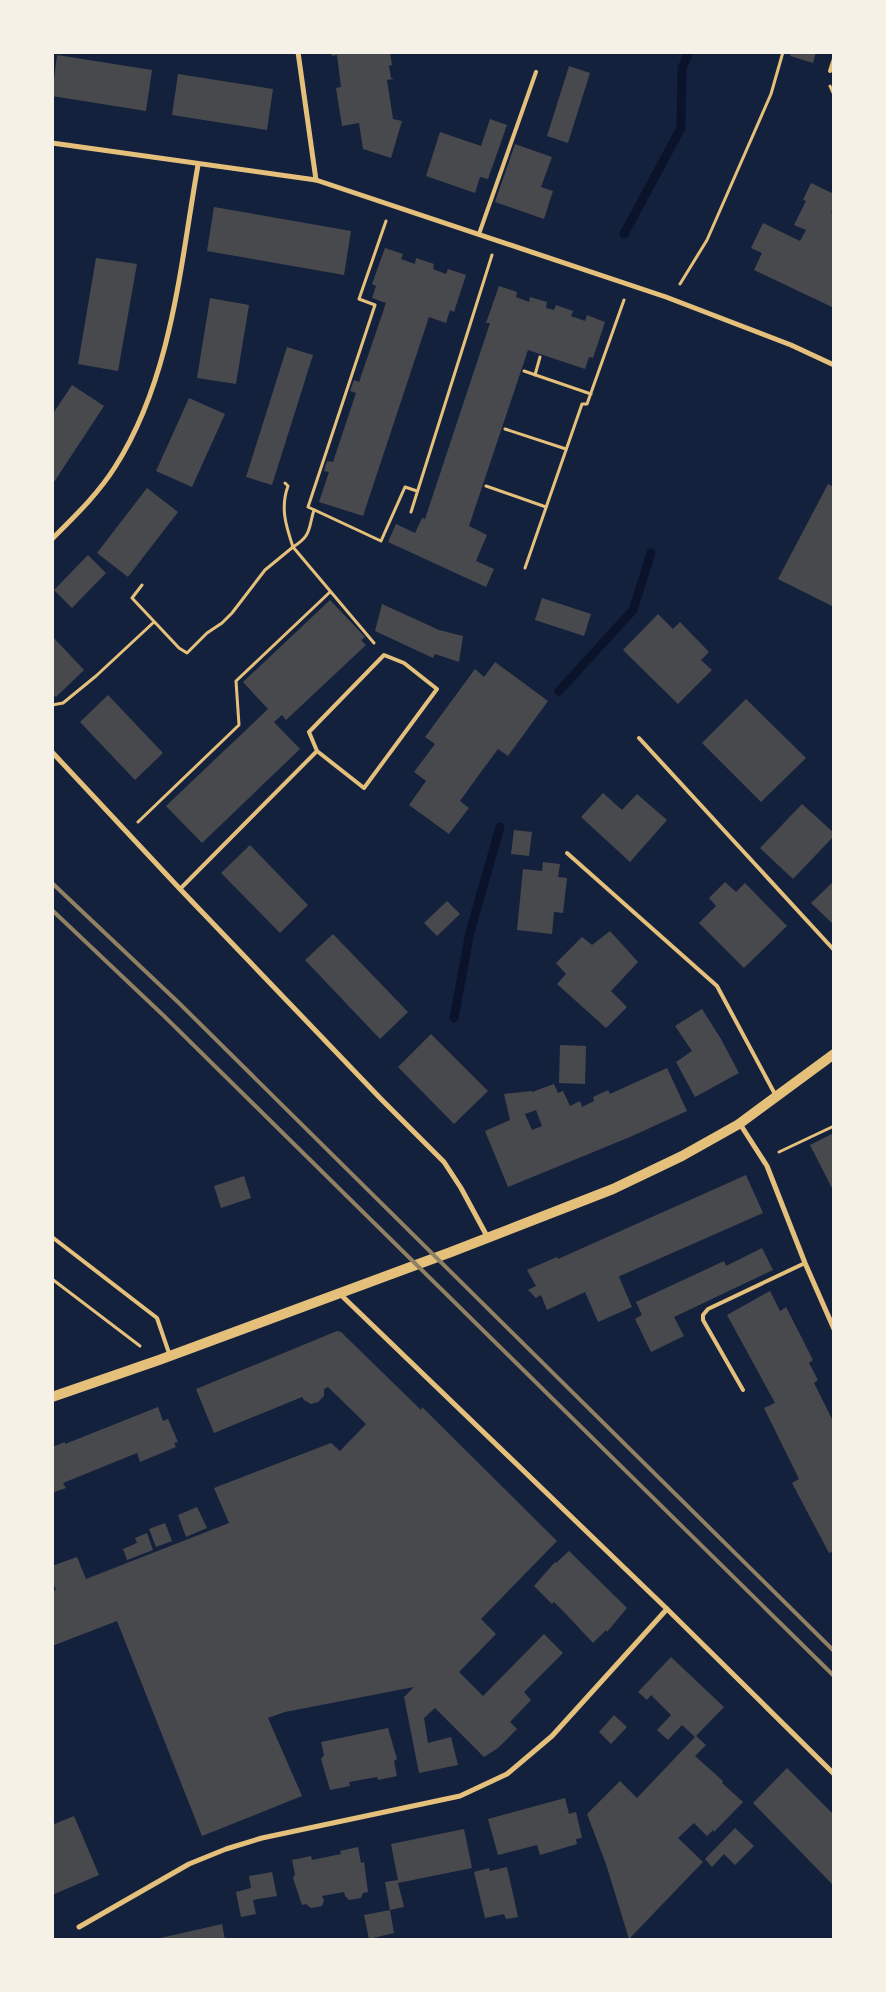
<svg xmlns="http://www.w3.org/2000/svg" width="886" height="1992" viewBox="0 0 886 1992" font-family="Karla,sans-serif">
  <style>
    .lines { fill: none; stroke-linecap: round; stroke-linejoin: round }
    .stream { stroke: #0b132b; stroke-width: 9 }
    .building { fill: #48494c; fill-rule: evenodd }
    .path { stroke: #e5c07b; stroke-width: 3 }
    .service { stroke: #e5c07b; stroke-width: 4 }
    .minor { stroke: #e5c07b; stroke-width: 5 }
    .secondary { stroke: #e5c07b; stroke-width: 10 }
    .rail { stroke: #918062; stroke-width: 4 }
  </style>
  <rect width="100%" height="100%" fill="#14213d"/>
  <g class="lines">
    <g class="stream">
      <path d="M 624,234 L 681,128 L 682,68 L 689,52"/>
      <path d="M 559,691 L 633,610 L 651,553"/>
      <path d="M 454,1018 L 470,932 L 500,827"/>
    </g>
  </g>
  <g class="building">
    <path d="M 331,52 L 390,52 L 392,65 L 389,66 L 391,78 L 394,79 L 387,80 L 393,119 L 402,121 L 391,158 L 363,149 L 359,123 L 342,126 L 336,88 L 341,87 L 337,55 L 332,56 Z"/>
    <path d="M 791,52 L 816,52 L 813,63 L 790,56 Z"/>
    <path d="M 57,55 L 152,70 L 146,111 L 52,96 Z"/>
    <path d="M 569,66 L 590,73 L 568,143 L 547,136 Z"/>
    <path d="M 178,74 L 273,89 L 267,130 L 172,115 Z"/>
    <path d="M 490,119 L 507,125 L 488,179 L 480,177 L 475,193 L 426,176 L 440,132 L 481,146 Z"/>
    <path d="M 515,144 L 552,157 L 541,187 L 553,191 L 544,219 L 495,202 Z"/>
    <path d="M 811,183 L 834,194 L 834,208 L 831,213 L 834,214 L 834,308 L 754,270 L 762,253 L 751,248 L 763,223 L 800,241 L 806,230 L 794,225 L 806,201 L 803,200 Z"/>
    <path d="M 214,207 L 351,231 L 344,275 L 207,251 Z"/>
    <path d="M 385,248 L 403,254 L 401,259 L 415,264 L 416,258 L 434,264 L 433,269 L 446,274 L 448,269 L 466,275 L 454,312 L 450,310 L 446,323 L 429,317 L 363,516 L 319,502 L 329,472 L 324,471 L 327,461 L 333,462 L 356,393 L 350,391 L 354,380 L 359,382 L 386,303 L 372,298 L 376,286 L 372,284 Z"/>
    <path d="M 96,258 L 137,264 L 118,371 L 78,364 Z"/>
    <path d="M 499,286 L 517,292 L 516,297 L 529,302 L 530,297 L 547,302 L 546,308 L 554,310 L 556,305 L 573,311 L 571,316 L 585,321 L 587,315 L 605,322 L 593,358 L 589,357 L 585,369 L 528,350 L 469,526 L 487,535 L 476,561 L 494,569 L 486,587 L 388,542 L 396,524 L 415,533 L 422,518 L 425,519 L 490,323 L 486,323 Z"/>
    <path d="M 210,298 L 249,305 L 236,384 L 197,378 Z"/>
    <path d="M 287,347 L 313,355 L 272,485 L 246,477 Z"/>
    <path d="M 72,385 L 104,406 L 52,485 L 52,415 Z"/>
    <path d="M 189,398 L 225,414 L 192,487 L 156,471 Z"/>
    <path d="M 828,484 L 834,487 L 834,607 L 778,579 Z"/>
    <path d="M 147,488 L 178,512 L 128,577 L 97,553 Z"/>
    <path d="M 88,555 L 106,573 L 72,608 L 54,590 Z"/>
    <path d="M 542,598 L 591,614 L 584,636 L 535,620 Z"/>
    <path d="M 330,600 L 365,637 L 361,640 L 366,645 L 286,720 L 282,715 L 274,722 L 300,749 L 202,843 L 166,806 L 268,709 L 243,682 Z"/>
    <path d="M 382,604 L 439,630 L 463,636 L 459,662 L 435,654 L 433,658 L 375,631 Z"/>
    <path d="M 658,614 L 673,629 L 680,622 L 709,652 L 701,660 L 712,670 L 678,704 L 623,650 Z"/>
    <path d="M 52,636 L 84,670 L 56,697 L 52,693 Z"/>
    <path d="M 495,662 L 548,701 L 508,756 L 498,749 L 478,776 L 460,801 L 469,808 L 449,834 L 409,805 L 426,781 L 414,772 L 435,744 L 425,737 L 475,669 L 484,677 Z"/>
    <path d="M 108,695 L 163,753 L 135,780 L 80,722 Z"/>
    <path d="M 746,699 L 806,758 L 761,802 L 702,743 Z"/>
    <path d="M 603,793 L 622,810 L 637,794 L 667,820 L 630,862 L 581,817 Z"/>
    <path d="M 802,804 L 834,833 L 834,836 L 793,879 L 760,848 Z"/>
    <path d="M 514,830 L 532,832 L 529,856 L 511,854 Z"/>
    <path d="M 250,845 L 308,905 L 280,933 L 221,873 Z"/>
    <path d="M 543,862 L 560,864 L 558,877 L 567,878 L 563,913 L 554,912 L 552,934 L 517,930 L 523,869 L 542,871 Z"/>
    <path d="M 834,881 L 834,925 L 811,903 Z"/>
    <path d="M 725,882 L 736,892 L 745,883 L 787,926 L 744,968 L 699,923 L 716,906 L 709,898 Z"/>
    <path d="M 447,901 L 460,914 L 437,936 L 424,923 Z"/>
    <path d="M 610,931 L 638,962 L 611,991 L 627,1007 L 606,1028 L 557,984 L 566,974 L 556,963 L 582,937 L 592,945 Z"/>
    <path d="M 333,934 L 408,1012 L 380,1039 L 305,960 Z"/>
    <path d="M 702,1009 L 721,1039 L 739,1073 L 695,1097 L 676,1062 L 692,1051 L 675,1026 Z"/>
    <path d="M 431,1034 L 488,1091 L 454,1124 L 398,1067 Z"/>
    <path d="M 560,1045 L 586,1046 L 585,1084 L 559,1083 Z"/>
    <path d="M 667,1068 L 687,1111 L 630,1137 L 508,1187 L 485,1131 L 510,1120 L 504,1094 L 532,1091 L 532,1092 L 554,1084 L 558,1093 L 563,1091 L 570,1106 L 580,1101 L 582,1107 L 594,1101 L 593,1097 L 608,1090 L 610,1094 ZM 536,1110 L 542,1126 L 532,1130 L 525,1114 Z"/>
    <path d="M 834,1133 L 834,1192 L 810,1145 Z"/>
    <path d="M 746,1175 L 763,1213 L 620,1276 L 619,1277 L 632,1307 L 598,1322 L 585,1292 L 547,1310 L 541,1295 L 536,1298 L 528,1290 L 536,1286 L 527,1270 L 557,1257 L 558,1259 Z"/>
    <path d="M 244,1176 L 251,1198 L 221,1208 L 214,1186 Z"/>
    <path d="M 762,1248 L 773,1270 L 674,1317 L 684,1336 L 651,1352 L 635,1319 L 642,1315 L 636,1302 L 724,1261 L 726,1266 Z"/>
    <path d="M 770,1291 L 780,1311 L 786,1307 L 813,1360 L 809,1363 L 818,1380 L 814,1383 L 834,1423 L 834,1551 L 829,1553 L 792,1483 L 799,1479 L 764,1408 L 775,1403 L 727,1315 Z"/>
    <path d="M 337,1331 L 341,1332 L 421,1410 L 422,1407 L 557,1541 L 481,1619 L 496,1634 L 459,1672 L 483,1696 L 544,1634 L 563,1653 L 524,1692 L 531,1700 L 510,1722 L 517,1729 L 498,1748 L 484,1757 L 435,1708 L 424,1718 L 428,1743 L 451,1737 L 458,1765 L 419,1773 L 404,1697 L 414,1687 L 285,1712 L 268,1718 L 302,1796 L 202,1836 L 117,1621 L 52,1646 L 52,1592 L 56,1590 L 52,1580 L 52,1566 L 77,1557 L 86,1579 L 229,1523 L 214,1488 L 331,1443 L 340,1451 L 366,1424 L 328,1387 L 324,1389 L 324,1396 L 318,1402 L 311,1404 L 304,1400 L 302,1397 L 214,1433 L 196,1389 Z"/>
    <path d="M 158,1407 L 163,1421 L 168,1419 L 178,1442 L 174,1443 L 176,1447 L 140,1462 L 137,1453 L 63,1483 L 66,1488 L 52,1493 L 52,1447 L 65,1442 L 65,1444 Z"/>
    <path d="M 197,1507 L 207,1528 L 186,1537 L 178,1515 Z"/>
    <path d="M 165,1523 L 172,1541 L 156,1547 L 149,1529 Z"/>
    <path d="M 147,1533 L 153,1550 L 127,1560 L 123,1549 L 137,1543 L 135,1538 Z"/>
    <path d="M 569,1551 L 627,1608 L 607,1632 L 606,1630 L 593,1643 L 565,1613 L 554,1602 L 552,1604 L 534,1586 L 555,1562 L 556,1563 Z"/>
    <path d="M 671,1657 L 724,1707 L 696,1736 L 706,1745 L 695,1756 L 723,1781 L 722,1783 L 743,1802 L 714,1832 L 713,1830 L 707,1836 L 694,1823 L 678,1838 L 703,1862 L 629,1939 L 606,1864 L 587,1814 L 620,1781 L 637,1798 L 695,1737 L 682,1725 L 668,1740 L 657,1730 L 671,1715 L 651,1695 L 647,1700 L 638,1692 Z"/>
    <path d="M 614,1715 L 627,1727 L 611,1744 L 599,1732 Z"/>
    <path d="M 388,1728 L 397,1759 L 394,1761 L 397,1776 L 378,1780 L 377,1777 L 349,1782 L 350,1786 L 330,1790 L 321,1759 L 324,1755 L 321,1742 Z"/>
    <path d="M 787,1768 L 834,1815 L 834,1886 L 753,1803 Z"/>
    <path d="M 565,1798 L 569,1814 L 576,1812 L 582,1838 L 576,1839 L 577,1844 L 540,1855 L 537,1845 L 498,1855 L 488,1819 Z"/>
    <path d="M 74,1816 L 99,1875 L 52,1895 L 52,1825 Z"/>
    <path d="M 735,1828 L 754,1846 L 735,1865 L 724,1854 L 712,1867 L 705,1859 Z"/>
    <path d="M 464,1829 L 472,1868 L 398,1883 L 404,1907 L 390,1910 L 385,1882 L 398,1880 L 391,1844 Z"/>
    <path d="M 358,1847 L 361,1863 L 364,1862 L 368,1892 L 363,1893 L 361,1898 L 349,1900 L 345,1896 L 344,1892 L 322,1896 L 324,1900 L 322,1906 L 311,1908 L 306,1904 L 302,1905 L 293,1878 L 295,1874 L 292,1860 L 311,1856 L 312,1860 L 341,1854 L 340,1851 Z"/>
    <path d="M 507,1867 L 518,1917 L 506,1919 L 504,1914 L 485,1918 L 474,1872 L 489,1868 L 490,1871 Z"/>
    <path d="M 272,1872 L 277,1896 L 253,1900 L 256,1914 L 241,1917 L 236,1892 L 251,1888 L 249,1876 Z"/>
    <path d="M 390,1910 L 394,1933 L 369,1939 L 364,1915 Z"/>
    <path d="M 222,1924 L 225,1940 L 156,1940 L 156,1939 Z"/>
  </g>
  <g class="lines">
    <g class="path">
      <path d="M 830,86 L 834,95"/>
      <path d="M 386,221 L 359,299 L 375,305 L 308,507 L 381,541 L 405,487 L 417,491"/>
      <path d="M 680,284 L 707,240 L 771,94 L 783,52"/>
      <path d="M 524,371 L 591,394"/>
      <path d="M 535,375 L 540,357"/>
      <path d="M 505,429 L 566,449"/>
      <path d="M 486,486 L 546,507"/>
      <path d="M 314,510 C 308,529 312,535 293,547 L 374,643"/>
      <path d="M 411,512 L 492,255"/>
      <path d="M 525,568 L 582,404 L 587,404 L 624,300"/>
      <path d="M 142,585 L 132,598 L 179,648 L 187,653 L 207,633 L 222,623 L 232,613 L 265,570 L 293,547 C 286,526 280,508 288,486 L 285,483"/>
      <path d="M 52,705 L 63,703 L 96,676 L 154,622"/>
      <path d="M 138,822 L 239,725 L 236,681 L 330,592"/>
      <path d="M 779,1152 L 834,1126"/>
      <path d="M 52,1279 L 140,1346"/>
    </g>
    <g class="service">
      <path d="M 830,71 L 834,59"/>
      <path d="M 479,234 L 536,72"/>
      <path d="M 639,738 L 834,950"/>
      <path d="M 567,853 L 717,986 L 776,1096"/>
      <path d="M 180,889 L 317,751 L 309,732 L 384,655 L 404,663 L 437,689 L 364,788 L 317,751"/>
      <path d="M 52,1237 L 157,1318 L 170,1356"/>
      <path d="M 743,1390 L 703,1320 L 703,1315 L 708,1309 L 805,1263"/>
    </g>
    <g class="minor">
      <path d="M 298,52 L 316,180"/>
      <path d="M 52,143 L 316,180 L 666,297 L 791,345 L 834,365"/>
      <path d="M 52,539 C 75,516 98,494 115,467 C 172,377 180,267 198,165"/>
      <path d="M 52,752 L 180,889 L 381,1099 L 444,1162 L 461,1188 L 488,1238"/>
      <path d="M 740,1124 L 767,1166 L 805,1263 L 834,1329"/>
      <path d="M 340,1294 L 667,1609 L 834,1774"/>
      <path d="M 79,1927 L 189,1864 L 226,1849 L 262,1838 L 460,1796 L 507,1774 L 552,1736 L 667,1609"/>
    </g>
    <path class="secondary" d="M 52,1397 L 159,1360 L 451,1252 L 613,1189 L 682,1156 L 739,1124 L 834,1054"/>
    <g class="rail">
      <path d="M 52,883 L 179,1003 L 834,1651"/>
      <path d="M 52,910 L 164,1016 L 834,1676"/>
    </g>
  </g>
  <rect width="886" height="1992" fill="none" stroke="#f6f1e7" stroke-width="108"/>
</svg>
